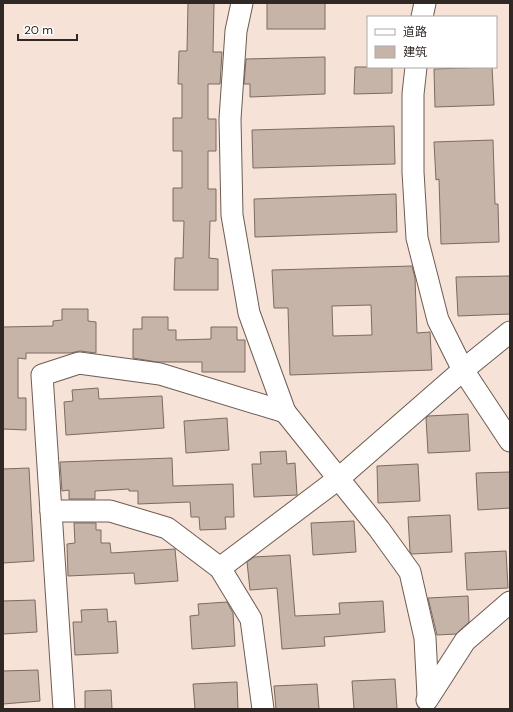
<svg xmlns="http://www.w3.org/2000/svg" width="513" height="712" viewBox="0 0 513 712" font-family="'DM Sans','Noto Sans SC',sans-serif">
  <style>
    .building { fill: #c7b4a9; stroke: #7c6b60; fill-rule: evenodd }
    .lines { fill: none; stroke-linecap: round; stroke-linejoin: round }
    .minor-casing { stroke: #6e5c52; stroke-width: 23 }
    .minor { stroke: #fff; stroke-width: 21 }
  </style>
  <rect width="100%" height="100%" fill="#f6e2d6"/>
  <g class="building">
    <path d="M 188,3 L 214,3 L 213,52 L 222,52 L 220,84 L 208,84 L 208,119 L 216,119 L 216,151 L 208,151 L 208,189 L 216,189 L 216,221 L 210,221 L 209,258 L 218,259 L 218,290 L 174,290 L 175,258 L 183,258 L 184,221 L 173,221 L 173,188 L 182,188 L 182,151 L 173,151 L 173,118 L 182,118 L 182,84 L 178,84 L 179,51 L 187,51 Z"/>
    <rect x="267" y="3" width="58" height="26"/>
    <path d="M 325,57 L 325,94 L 250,97 L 250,84 L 244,84 L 246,59 Z"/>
    <path d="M 355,67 L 392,67 L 392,93 L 354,94 Z"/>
    <path d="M 492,67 L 494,105 L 435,107 L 434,69 Z"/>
    <path d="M 394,126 L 395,164 L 253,168 L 252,130 Z"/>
    <path d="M 493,140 L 495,204 L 498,204 L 499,242 L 441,244 L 439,179 L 436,180 L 434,142 Z"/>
    <path d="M 396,194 L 397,232 L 255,237 L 254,199 Z"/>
    <path d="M 412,266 L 415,278 L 417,333 L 430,332 L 432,370 L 290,375 L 288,308 L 274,308 L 272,270 ZM 371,305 L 372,335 L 333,336 L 332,306 Z"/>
    <path d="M 510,276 L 510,314 L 458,316 L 456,277 Z"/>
    <path d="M 62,309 L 88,309 L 88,321 L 96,322 L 96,353 L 80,351 L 70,353 L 26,353 L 26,359 L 18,358 L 18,398 L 26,398 L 26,430 L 3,429 L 3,327 L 53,326 L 53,321 L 62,320 Z"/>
    <path d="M 142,317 L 168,317 L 168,330 L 176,330 L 176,340 L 211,339 L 211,327 L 237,327 L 237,340 L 245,340 L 245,372 L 202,372 L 202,362 L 157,362 L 133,358 L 133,329 L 142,329 Z"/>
    <path d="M 98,388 L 99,399 L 162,396 L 164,428 L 66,435 L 64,402 L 73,401 L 72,390 Z"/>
    <path d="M 468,414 L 470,451 L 428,453 L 426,418 L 428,416 Z"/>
    <path d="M 227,418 L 229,450 L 186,453 L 184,421 Z"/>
    <path d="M 286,451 L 287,464 L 295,463 L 297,495 L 254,497 L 252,464 L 261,464 L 260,452 Z"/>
    <path d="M 172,458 L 173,486 L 233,484 L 234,517 L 225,517 L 226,529 L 200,530 L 199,517 L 191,517 L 190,502 L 138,504 L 138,491 L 129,491 L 129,489 L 95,491 L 95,499 L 69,499 L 69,490 L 62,491 L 60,462 Z"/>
    <path d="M 418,464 L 420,501 L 378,503 L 377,466 Z"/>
    <path d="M 29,468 L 34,561 L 3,563 L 3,469 Z"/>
    <path d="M 510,472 L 510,508 L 478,510 L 476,473 Z"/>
    <path d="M 450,515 L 452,552 L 412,554 L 410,552 L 408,517 Z"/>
    <path d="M 354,521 L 356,552 L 313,555 L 311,523 Z"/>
    <path d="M 74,523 L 96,523 L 96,530 L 101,530 L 101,543 L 110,543 L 111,553 L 175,549 L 178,581 L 135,584 L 134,573 L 68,576 L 67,544 L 75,543 Z"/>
    <path d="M 506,551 L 508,588 L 467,590 L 465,553 Z"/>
    <path d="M 290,555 L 295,616 L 340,614 L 339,603 L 383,601 L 385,632 L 324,637 L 325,646 L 282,649 L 277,588 L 250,590 L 247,562 L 254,557 Z"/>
    <path d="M 468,596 L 469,622 L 456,634 L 437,635 L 428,598 Z"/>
    <path d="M 35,600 L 37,632 L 3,634 L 3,601 Z"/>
    <path d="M 227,602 L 233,613 L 235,646 L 192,649 L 190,616 L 199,615 L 198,604 Z"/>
    <path d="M 107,609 L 108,622 L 116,621 L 118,653 L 75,655 L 73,622 L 82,622 L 81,610 Z"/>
    <path d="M 38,670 L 40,701 L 3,704 L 3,671 Z"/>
    <path d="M 395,679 L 397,709 L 354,709 L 352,681 Z"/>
    <path d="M 237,682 L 238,709 L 195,709 L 193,684 Z"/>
    <path d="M 317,684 L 319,709 L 276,709 L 274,686 Z"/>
    <path d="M 111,690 L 112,709 L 85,709 L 85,691 Z"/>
  </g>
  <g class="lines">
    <g class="minor-casing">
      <g id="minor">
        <path d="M 242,3 L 236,31 L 230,119 L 232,215 L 249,313 L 285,412 L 379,529 L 410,572 L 425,638 L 428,696"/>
        <path d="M 422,17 L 425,3"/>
        <path d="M 416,67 L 413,94 L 413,172 L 417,238 L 438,320 L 463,370 L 510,441"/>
        <path d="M 51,511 L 110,511 L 167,528 L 220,568 L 251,619 L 263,709"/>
        <path d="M 220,568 L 338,479 L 463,370 L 510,332"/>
        <path d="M 427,700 L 465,641 L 510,602"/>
        <path d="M 64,709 L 42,375 L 79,363 L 160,374 L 285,412"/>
      </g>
    </g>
    <use href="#minor" class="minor"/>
  </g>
  <rect width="513" height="712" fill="none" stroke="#302824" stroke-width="8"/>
  <rect x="367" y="16" width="130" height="52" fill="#ffffff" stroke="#aca9a7"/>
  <rect x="375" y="29" width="20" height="6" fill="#ffffff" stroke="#aca9a7"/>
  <text x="403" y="36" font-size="12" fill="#302824">道路</text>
  <rect x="375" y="46" width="20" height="12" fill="#c7b4a9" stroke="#aca9a7"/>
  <text x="403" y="56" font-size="12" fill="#302824">建筑</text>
  <path d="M18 34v6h59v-6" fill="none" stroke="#302824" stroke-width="2"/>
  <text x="24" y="34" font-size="12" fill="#302824" stroke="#ffffff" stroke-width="3" paint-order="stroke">20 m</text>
</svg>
